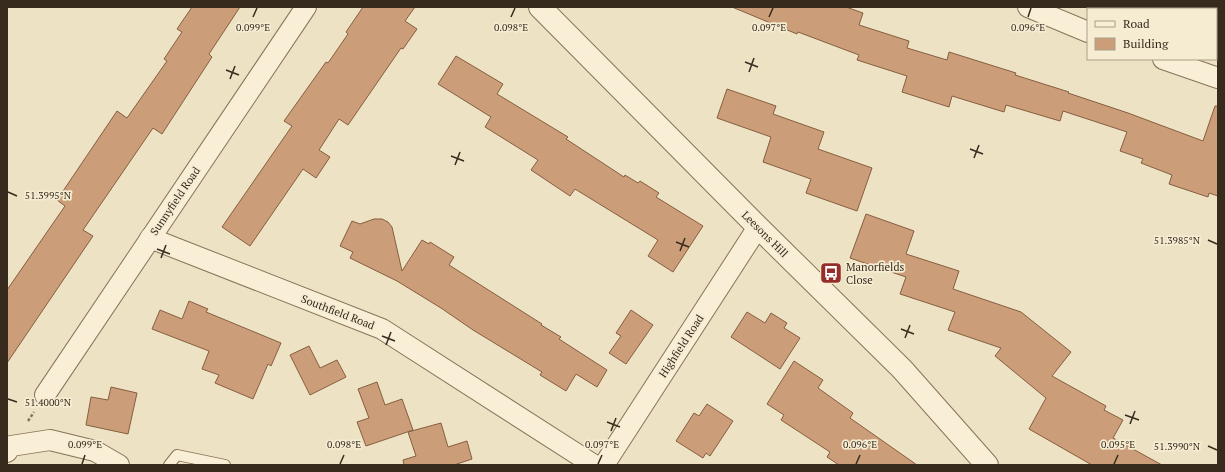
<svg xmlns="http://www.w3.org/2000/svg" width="1225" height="472" viewBox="0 0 1225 472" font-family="'PT Serif',serif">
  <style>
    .building { fill: #cb9e79; stroke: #865e40 }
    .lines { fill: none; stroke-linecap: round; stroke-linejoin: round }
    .service-casing { stroke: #87745a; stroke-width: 12 }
    .minor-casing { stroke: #87745a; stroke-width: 22 }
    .tertiary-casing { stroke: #87745a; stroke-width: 24 }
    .path { stroke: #87745a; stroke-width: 2.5; stroke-dasharray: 3 2; stroke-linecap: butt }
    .service { stroke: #f8efd6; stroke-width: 10 }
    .minor { stroke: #f8efd6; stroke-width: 20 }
    .tertiary { stroke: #f8efd6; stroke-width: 22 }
    .ticks { fill: none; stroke: #372b1e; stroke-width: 1.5 }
    .labels { text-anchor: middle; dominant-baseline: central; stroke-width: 3.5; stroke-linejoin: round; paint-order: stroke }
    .street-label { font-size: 11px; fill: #372b1e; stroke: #f5ecd2 }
    .poi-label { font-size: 11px; fill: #372b1e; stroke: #f5ecd2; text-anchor: start }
    .ticks-label { font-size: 10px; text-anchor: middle; fill: #372b1e; stroke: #f5ecd2; stroke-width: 3.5; stroke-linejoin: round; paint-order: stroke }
  </style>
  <rect width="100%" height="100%" fill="#ede2c3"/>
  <g class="building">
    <path d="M 192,7 L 240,7 L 209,54 L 212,57 L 162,134 L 153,128 L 83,230 L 93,236 L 7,363 L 7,290 L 65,206 L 57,200 L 117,111 L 127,118 L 167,61 L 164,59 L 182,32 L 177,29 Z"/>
    <path d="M 363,7 L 415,7 L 405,21 L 417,29 L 403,49 L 401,48 L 348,125 L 339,119 L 319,150 L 330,157 L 316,178 L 303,169 L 250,246 L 222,227 L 292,126 L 284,121 L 326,62 L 328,63 L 348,34 L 346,32 Z"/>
    <path d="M 732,7 L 846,7 L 863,13 L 859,25 L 909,41 L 907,48 L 947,60 L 949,52 L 1016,73 L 1015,75 L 1069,92 L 1068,93 L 1128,113 L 1203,141 L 1215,106 L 1218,106 L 1218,196 L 1209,193 L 1208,197 L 1169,184 L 1172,175 L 1141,163 L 1143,159 L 1120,151 L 1127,132 L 1063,111 L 1060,121 L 1006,105 L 1004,112 L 952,96 L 949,107 L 902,92 L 907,76 L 857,60 L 859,55 L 798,32 L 797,34 Z"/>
    <path d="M 456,56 L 503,84 L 497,94 L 568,137 L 566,139 L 624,177 L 625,175 L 638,183 L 640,181 L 659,193 L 656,197 L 703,226 L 673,272 L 648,256 L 658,240 L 575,189 L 570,196 L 531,170 L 538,160 L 485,127 L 491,117 L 438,84 Z"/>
    <path d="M 727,89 L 776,106 L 773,114 L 824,132 L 818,149 L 872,168 L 857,211 L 806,193 L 811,179 L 763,162 L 771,137 L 717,118 Z"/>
    <path d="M 866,214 L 914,231 L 906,254 L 959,271 L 953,289 L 1021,312 L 1071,352 L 1052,376 L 1106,406 L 1104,410 L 1123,420 L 1113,438 L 1162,465 L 1092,465 L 1029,429 L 1046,398 L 995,356 L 1001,348 L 948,330 L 955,312 L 900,294 L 906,277 L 850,258 Z"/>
    <path d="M 374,219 L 382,219 L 388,222 L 392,227 L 402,271 L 422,240 L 429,244 L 430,242 L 454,257 L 449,265 L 542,324 L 541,325 L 561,337 L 559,339 L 607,370 L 597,387 L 576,374 L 566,391 L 540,375 L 542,372 L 473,330 L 441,308 L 397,281 L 350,258 L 353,252 L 340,246 L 352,221 L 360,224 Z"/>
    <path d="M 189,301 L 208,309 L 206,312 L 281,343 L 271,366 L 268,364 L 253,399 L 215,383 L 219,375 L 202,369 L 209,351 L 152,329 L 160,310 L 182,319 Z"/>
    <path d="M 631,310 L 653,325 L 626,364 L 609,353 L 621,336 L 616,333 Z"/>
    <path d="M 747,312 L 765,323 L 771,313 L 787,323 L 784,328 L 800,338 L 780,369 L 731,337 Z"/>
    <path d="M 309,346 L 320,368 L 337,360 L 346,377 L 310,395 L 290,355 Z"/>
    <path d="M 794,361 L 823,380 L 818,388 L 853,413 L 850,418 L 917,465 L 839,465 L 827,457 L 830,452 L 781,420 L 784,415 L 767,404 Z"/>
    <path d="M 377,382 L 385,405 L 402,399 L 413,430 L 366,446 L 357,422 L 369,418 L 358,389 Z"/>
    <path d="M 111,387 L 137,393 L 128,434 L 86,425 L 91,397 L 108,400 Z"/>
    <path d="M 707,404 L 733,421 L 710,456 L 706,453 L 703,458 L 676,441 L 694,413 L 699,416 Z"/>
    <path d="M 441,423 L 448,447 L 467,441 L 472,459 L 454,465 L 404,465 L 403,460 L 416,456 L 408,432 Z"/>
  </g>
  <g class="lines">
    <g class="service-casing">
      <path id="service" d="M 169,465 L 177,455 L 225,465"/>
    </g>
    <g class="minor-casing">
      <g id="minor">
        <path d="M 1028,7 L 1088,32"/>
        <path d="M 1168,9 L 1173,7"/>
        <path d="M 1163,59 L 1218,78"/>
        <path d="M 150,238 L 382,329 L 594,465"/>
        <path d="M 45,395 L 306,7"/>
        <path d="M 7,452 L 11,446 L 50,440 L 95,451 L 119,465"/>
        <path d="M 604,465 L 758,227"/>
      </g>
    </g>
    <g class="tertiary-casing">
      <path id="tertiary" d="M 540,7 L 758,227 L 902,369 L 987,465"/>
    </g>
    <path class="path" d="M 28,421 L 34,412"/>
    <use href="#service" class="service"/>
    <use href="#minor" class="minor"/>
    <use href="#tertiary" class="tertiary"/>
  </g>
  <path class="ticks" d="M 253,17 L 257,8M 511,17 L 515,8M 769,17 L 773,8M 1028,17 L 1031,8M 745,62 L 758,67M 226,70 L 239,75M 749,72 L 754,58M 230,79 L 235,66M 970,149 L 983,154M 451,156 L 464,161M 974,158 L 979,145M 455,165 L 460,152M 8,192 L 17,196M 1208,240 L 1217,244M 676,242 L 689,247M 157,249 L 170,254M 680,251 L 685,238M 161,258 L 166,245M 901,329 L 914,334M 382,336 L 395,341M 905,338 L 910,325M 386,345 L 391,332M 8,399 L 17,402M 1125,415 L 1139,420M 607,422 L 620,427M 1130,424 L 1135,411M 611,431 L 616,418M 1208,446 L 1217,450M 82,464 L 85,455M 340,464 L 344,455M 598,464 L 602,455M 856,464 L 860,455M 1114,464 L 1118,455"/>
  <defs>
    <g id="bus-square" transform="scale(1.15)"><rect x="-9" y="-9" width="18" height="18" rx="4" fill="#952e2b" stroke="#f5ecd2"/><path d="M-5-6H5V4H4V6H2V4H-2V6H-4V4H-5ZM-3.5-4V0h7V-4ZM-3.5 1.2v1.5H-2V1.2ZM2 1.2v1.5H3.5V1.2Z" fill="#fff"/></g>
  </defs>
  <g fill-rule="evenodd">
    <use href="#bus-square" x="831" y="273"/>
  </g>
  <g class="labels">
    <g class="street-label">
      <text transform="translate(175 201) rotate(-56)">Sunnyfield Road</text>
      <text transform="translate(765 234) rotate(45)">Leesons Hill</text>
      <text transform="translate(338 312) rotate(21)">Southfield Road</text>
      <text transform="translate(681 346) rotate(-57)">Highfield Road</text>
    </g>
    <g class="poi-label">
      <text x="846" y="267">Manorfields<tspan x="846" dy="13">Close</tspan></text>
    </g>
  </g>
  <g class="ticks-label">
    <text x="1028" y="31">0.096°E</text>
    <text x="253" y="31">0.099°E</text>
    <text x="511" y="31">0.098°E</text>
    <text x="769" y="31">0.097°E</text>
    <text x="48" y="199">51.3995°N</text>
    <text x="1177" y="244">51.3985°N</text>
    <text x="48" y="406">51.4000°N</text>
    <text x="85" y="448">0.099°E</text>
    <text x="344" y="448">0.098°E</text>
    <text x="602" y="448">0.097°E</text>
    <text x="860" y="448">0.096°E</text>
    <text x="1118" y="448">0.095°E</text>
    <text x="1177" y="450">51.3990°N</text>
  </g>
  <rect width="1225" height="472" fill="none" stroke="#372b1e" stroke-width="16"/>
  <rect x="1087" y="8" width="130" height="52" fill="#f5ecd2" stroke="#a99f8a"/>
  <rect x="1095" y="21" width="20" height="6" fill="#f8efd6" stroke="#a99f8a"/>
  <text x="1123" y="28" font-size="12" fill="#372b1e">Road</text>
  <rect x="1095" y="38" width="20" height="12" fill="#cb9e79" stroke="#a99f8a"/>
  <text x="1123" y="48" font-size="12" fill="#372b1e">Building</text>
</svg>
